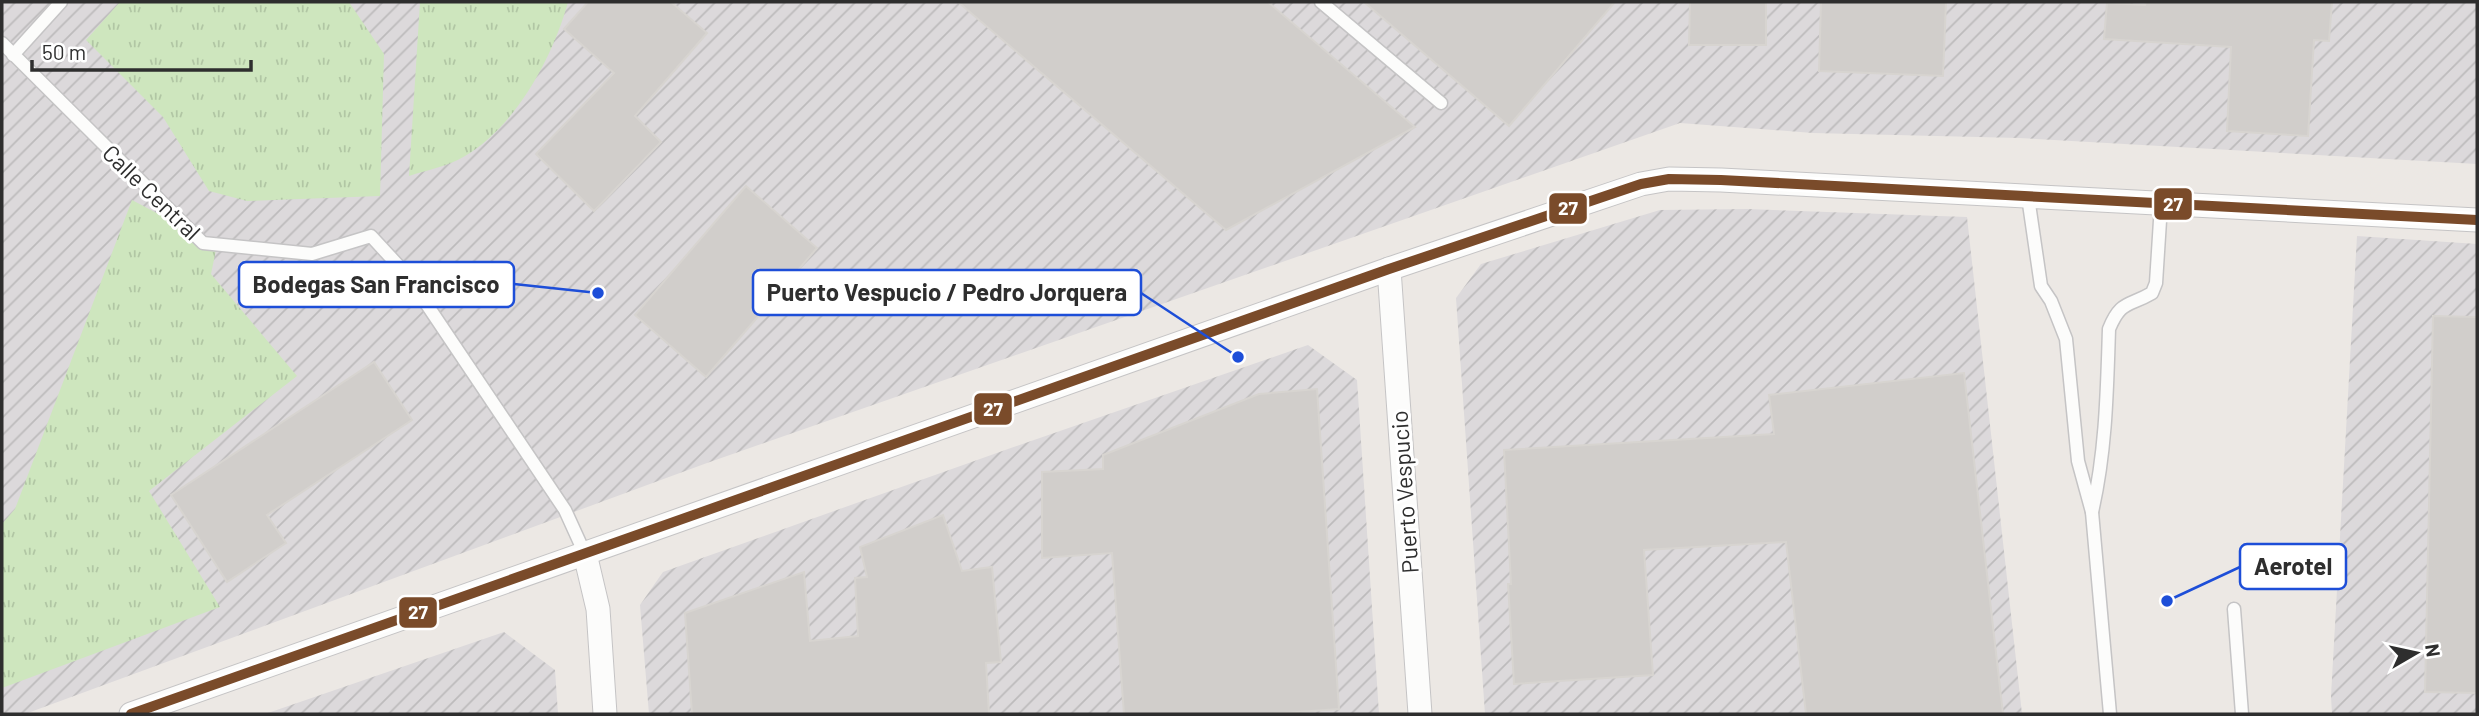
<svg xmlns="http://www.w3.org/2000/svg" width="2479" height="716" viewBox="0 0 2479 716" font-family="Barlow,sans-serif">
  <style>
    .industrial { fill: url(#industrial-furrows) }
    .grass { fill: url(#grass-tufts) }
    .building { fill: #d1cecb; stroke: #d7d4d0; stroke-width: 2 }
    .lines { fill: none; stroke-linecap: round; stroke-linejoin: round }
    .lane-casing { stroke: #c5c4c5; stroke-width: 15 }
    .street-casing { stroke: #c5c4c5; stroke-width: 25 }
    .lane { stroke: #fcfcfb; stroke-width: 12 }
    .street { stroke: #fcfcfb; stroke-width: 23 }
    .bus-1-casing { stroke: #fff; stroke-width: 16 }
    .bus-1 { stroke: #7a4b2a; stroke-width: 10 }
    .labels { text-anchor: middle; dominant-baseline: central; stroke-width: 6; stroke-linejoin: round; paint-order: stroke }
    .street-label { font-size: 23px; fill: #2e2e2e; stroke: #fff }
    .leader { fill: none; stroke: #1d4ed8; stroke-width: 2.5 }
    .callout-dot { fill: #1d4ed8; stroke: #fff; stroke-width: 2.5 }
    .callout { fill: #fff; stroke: #1d4ed8; stroke-width: 2.5 }
    .callout-label { font-size: 24px; text-anchor: middle; font-weight: bold; fill: #2e2e2e }
    .line-badge { stroke: #fff; stroke-width: 2.5 }
    .badge-label { font-size: 19px; text-anchor: middle; font-weight: bold; fill: #fff }
  </style>
  <defs>
    <pattern id="industrial-furrows" width="10" height="10" patternUnits="userSpaceOnUse" patternTransform="scale(1.75)"><rect width="10" height="10" fill="#dcd9db"/><path d="M-1 1l2-2M0 10L10 0M9 11l2-2" fill="none" stroke="#bdbbbc"/></pattern>
    <pattern id="grass-tufts" width="24" height="20" patternUnits="userSpaceOnUse" patternTransform="scale(1.75)"><rect width="24" height="20" fill="#cee6be"/><path d="M3 7l-1-3M5 7V3M7 7l1-3M15 17l-1-3M17 17v-4M19 17l1-3" fill="none" stroke="#b1c6a4"/></pattern>
  </defs>
  <rect width="100%" height="100%" fill="#ece8e4"/>
  <g class="industrial">
    <path d="M 2,2 L 2477,2 L 2477,164 L 2019,138 L 1813,133 L 1680,123 L 707,463 L 25,714 L 2,714 Z"/>
    <path d="M 1747,209 L 1967,217 L 2022,714 L 1485,714 L 1456,298 L 1481,264 L 1660,210 Z"/>
    <path d="M 2357,236 L 2477,244 L 2477,714 L 2332,714 L 2331,696 Z"/>
    <path d="M 1308,345 L 1357,380 L 1379,714 L 649,714 L 640,605 L 663,572 L 1008,449 Z"/>
    <path d="M 504,632 L 555,670 L 558,714 L 265,714 Z"/>
  </g>
  <g class="grass">
    <path d="M 120,2 L 349,2 L 384,54 L 380,196 L 247,201 L 209,191 L 163,117 L 86,40 Z"/>
    <path d="M 420,2 L 568,2 C 553,57 516,126 465,156 C 449,166 427,170 409,176 Z"/>
    <path d="M 132,200 L 217,245 L 211,274 L 297,376 L 149,491 L 220,607 L 2,688 L 2,524 L 15,509 Z"/>
  </g>
  <g class="building">
    <path d="M 588,2 L 671,2 L 707,33 L 635,116 L 661,142 L 594,211 L 536,154 L 614,73 L 564,29 Z"/>
    <path d="M 958,2 L 1268,2 L 1415,127 L 1226,230 Z"/>
    <path d="M 1364,2 L 1615,2 L 1509,126 Z"/>
    <path d="M 1690,2 L 1766,2 L 1766,45 L 1689,45 Z"/>
    <path d="M 1821,2 L 1946,2 L 1943,76 L 1819,71 Z"/>
    <path d="M 2146,2 L 2332,2 L 2329,41 L 2314,40 L 2308,136 L 2227,131 L 2231,47 L 2104,39 L 2107,3 L 2145,5 Z"/>
    <path d="M 746,186 L 817,248 L 706,377 L 635,315 Z"/>
    <path d="M 2433,316 L 2477,317 L 2477,693 L 2425,692 Z"/>
    <path d="M 374,362 L 412,420 L 267,515 L 286,543 L 227,582 L 171,495 Z"/>
    <path d="M 1964,373 L 2003,714 L 1806,714 L 1786,542 L 1644,550 L 1653,675 L 1514,684 L 1508,584 L 1511,584 L 1504,450 L 1774,434 L 1769,395 Z"/>
    <path d="M 1317,389 L 1339,709 L 1270,714 L 1124,714 L 1112,553 L 1042,558 L 1042,472 L 1103,469 L 1103,455 L 1259,394 Z"/>
    <path d="M 943,515 L 962,571 L 992,567 L 1001,662 L 986,663 L 989,714 L 692,714 L 685,613 L 804,572 L 810,641 L 858,636 L 855,578 L 867,577 L 860,547 Z"/>
  </g>
  <g class="lines">
    <g class="lane-casing">
      <g id="lane">
        <path d="M 1321,2 L 1441,103"/>
        <path d="M 2,43 L 203,243 L 312,254 L 371,236 L 407,275 L 565,510 L 585,554"/>
        <path d="M 13,55 L 61,2"/>
        <path d="M 2028,197 L 2041,286 L 2051,301 L 2066,339 L 2078,461 L 2092,512 L 2110,714"/>
        <path d="M 2092,512 C 2106,451 2107,391 2109,329 C 2121,300 2128,307 2152,293 L 2156,283 L 2161,205"/>
        <path d="M 2234,609 L 2242,714"/>
      </g>
    </g>
    <g class="street-casing">
      <g id="street">
        <path d="M 1389,269 L 1420,714"/>
        <path d="M 585,554 L 598,609 L 605,714"/>
        <path d="M 131,714 L 1389,269 L 1641,184 L 1669,179 L 1721,180 L 2477,220"/>
      </g>
    </g>
    <use href="#lane" class="lane"/>
    <use href="#street" class="street"/>
    <g class="bus-1-casing">
      <path id="bus-1" d="M 131,714 L 1389,269 L 1641,184 L 1669,179 L 1721,180 L 2477,220"/>
    </g>
    <use href="#bus-1" class="bus-1"/>
  </g>
  <g class="labels">
    <g class="street-label">
      <text transform="translate(152 192) rotate(44)">Calle Central</text>
      <text transform="translate(1404 492) rotate(-94)">Puerto Vespucio</text>
    </g>
  </g>
  <path class="leader" d="M598 293L514 284M1238 357L1141 293M2167 601L2240 567"/>
  <g class="callout-dot">
    <circle cx="598" cy="293" r="7"/>
    <circle cx="1238" cy="357" r="7"/>
    <circle cx="2167" cy="601" r="7"/>
  </g>
  <g class="callout">
    <rect x="239" y="262" width="275" height="45" rx="7"/>
    <rect x="753" y="270" width="388" height="45" rx="7"/>
    <rect x="2240" y="544" width="106" height="45" rx="7"/>
  </g>
  <g class="callout-label">
    <text x="376" y="293">Bodegas San Francisco</text>
    <text x="947" y="301">Puerto Vespucio / Pedro Jorquera</text>
    <text x="2293" y="575">Aerotel</text>
  </g>
  <g class="line-badge">
    <rect x="2153" y="187" width="40" height="34" rx="7" fill="#7a4b2a"/>
    <rect x="1548" y="192" width="40" height="33" rx="7" fill="#7a4b2a"/>
    <rect x="973" y="392" width="40" height="34" rx="7" fill="#7a4b2a"/>
    <rect x="398" y="596" width="40" height="33" rx="7" fill="#7a4b2a"/>
  </g>
  <g class="badge-label">
    <text x="2173" y="211">27</text>
    <text x="1568" y="215">27</text>
    <text x="993" y="416">27</text>
    <text x="418" y="619">27</text>
  </g>
  <rect width="2479" height="716" fill="none" stroke="#2e2e2e" stroke-width="7"/>
  <g transform="translate(2416 653) rotate(81)" stroke="#ffffff" stroke-width="5" paint-order="stroke">
  <path d="M0-5L12 26L0 18L-12 26Z" fill="#2e2e2e"/>
  <text y="-10" font-size="19" font-weight="bold" text-anchor="middle" fill="#2e2e2e">N</text>
  </g>
  <path d="M32 60v10h219v-10" fill="none" stroke="#2e2e2e" stroke-width="3.5"/>
  <text x="42" y="60" font-size="21" fill="#2e2e2e" stroke="#ffffff" stroke-width="5" paint-order="stroke">50 m</text>
</svg>
